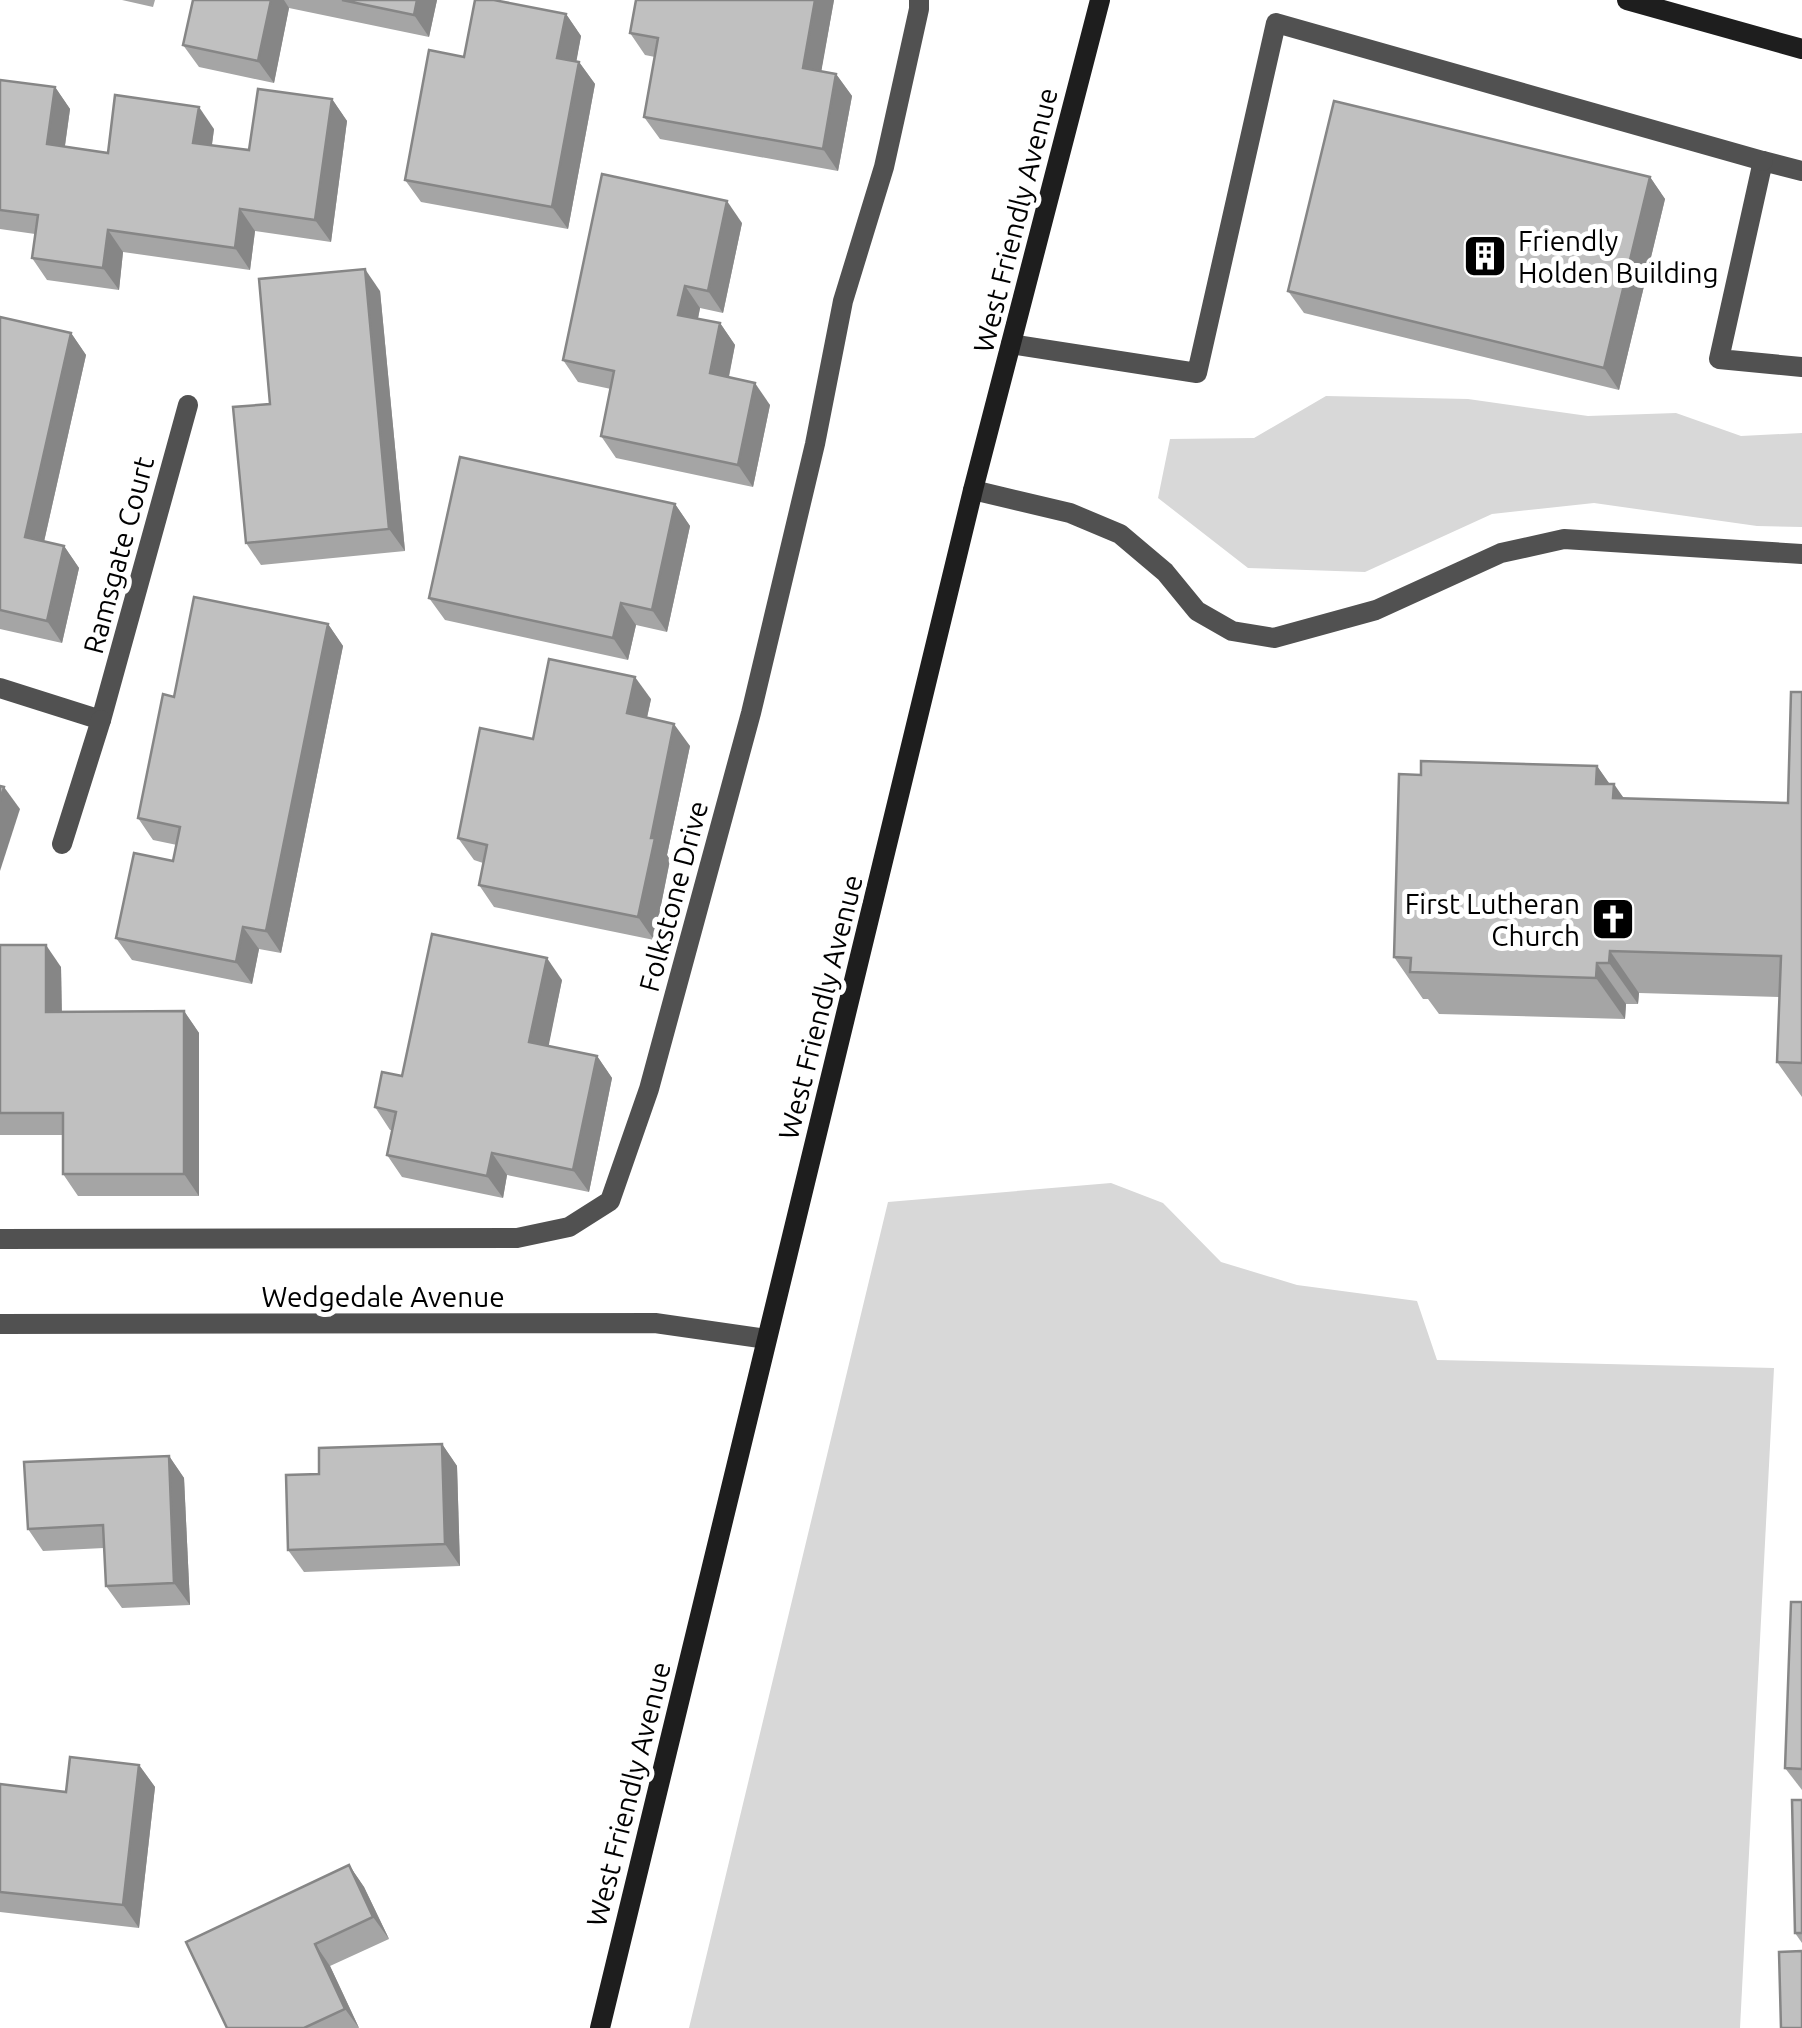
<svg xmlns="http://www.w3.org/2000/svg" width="1802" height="2028" viewBox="0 0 1802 2028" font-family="Ubuntu,sans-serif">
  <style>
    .green { fill: #d8d8d8 }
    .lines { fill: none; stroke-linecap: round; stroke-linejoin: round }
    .service { stroke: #515151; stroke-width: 20 }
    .minor { stroke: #515151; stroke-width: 20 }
    .secondary { stroke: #1e1e1e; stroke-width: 20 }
    .wall { fill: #a5a5a5 }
    .shaded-wall { fill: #868686 }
    .building { fill: #c0c0c0; stroke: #868686; stroke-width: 2.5 }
    .labels { text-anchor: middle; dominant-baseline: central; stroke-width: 10; stroke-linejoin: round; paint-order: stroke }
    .street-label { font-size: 28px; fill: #000; stroke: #fff }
    .poi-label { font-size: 28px; fill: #000; stroke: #fff; text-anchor: start }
  </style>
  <rect width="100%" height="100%" fill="#fff"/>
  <g class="green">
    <path d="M 1326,396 L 1468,399 L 1588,416 L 1676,413 L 1741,436 L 1802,433 L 1802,527 L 1757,526 L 1594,503 L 1492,514 L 1365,572 L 1248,568 L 1158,498 L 1170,439 L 1254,438 Z"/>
    <path d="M 1111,1183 L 1163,1203 L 1221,1262 L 1297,1285 L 1417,1301 L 1437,1360 L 1774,1368 L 1740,2028 L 689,2028 L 888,1202 Z"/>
  </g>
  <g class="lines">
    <g class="service">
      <path d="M 1802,171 L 1763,161 L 1719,359 L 1802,367"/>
      <path d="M 1011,344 L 1197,373 L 1276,23 L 1763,161"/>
      <path d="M 973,490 L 1070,513 L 1120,534 L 1165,572 L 1197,611 L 1232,631 L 1274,638 L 1376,610 L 1501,553 L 1564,539 L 1802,554"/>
    </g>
    <g class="minor">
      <path d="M 0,688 L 101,720 L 188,405"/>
      <path d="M 62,844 L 101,720"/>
      <path d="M 0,1239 L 517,1238 L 569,1227 L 610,1201 L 649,1089 L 751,713 L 815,444 L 843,301 L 884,167 L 919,9 L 919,0"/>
      <path d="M 0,1324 L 655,1323 L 766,1339"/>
    </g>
    <g class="secondary">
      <path d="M 1627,0 L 1802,49"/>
      <path d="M 600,2028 L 973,490 L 1100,0"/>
    </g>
  </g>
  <g class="wall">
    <path d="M 122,0 L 155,0 L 153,7 Z"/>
    <path d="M 193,0 L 437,0 L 429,37 L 289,8 L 274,83 L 199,67 L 183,45 Z"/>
    <path d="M 636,0 L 834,0 L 821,71 L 836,74 L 852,96 L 838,171 L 660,139 L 644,117 L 655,57 L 645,55 L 630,33 Z"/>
    <path d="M 566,14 L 581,36 L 576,61 L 579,62 L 595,84 L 568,229 L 421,202 L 405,180 L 464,57 Z"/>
    <path d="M 0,80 L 55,87 L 70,109 L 65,146 L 108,153 L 214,129 L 212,145 L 249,150 L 332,99 L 347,121 L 331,242 L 255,231 L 250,270 L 123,252 L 119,290 L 47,280 L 32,258 L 35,234 L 0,229 Z"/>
    <path d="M 1650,177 L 1665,199 L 1619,390 L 1304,313 L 1288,291 Z"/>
    <path d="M 742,223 L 723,313 L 700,308 L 698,319 L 720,323 L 735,345 L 729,377 L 770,405 L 753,487 L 616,458 L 601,436 L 611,389 L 578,382 L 563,360 Z"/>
    <path d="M 380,291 L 405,551 L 261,565 L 246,543 L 270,404 Z"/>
    <path d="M 0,317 L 71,333 L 86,355 L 44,542 L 64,546 L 79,568 L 62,643 L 0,629 Z"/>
    <path d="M 675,504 L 690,526 L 667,632 L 636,625 L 628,660 L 445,620 L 429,598 Z"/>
    <path d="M 328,624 L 343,646 L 281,953 L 259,949 L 252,984 L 132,960 L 116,938 L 173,861 L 177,845 L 153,840 L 138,818 L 174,697 Z"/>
    <path d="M 1802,692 L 1802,1097 L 1777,1062 L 1779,997 L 1639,993 L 1638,1004 L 1626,1004 L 1625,1019 L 1439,1014 L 1428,999 L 1423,999 L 1394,957 L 1421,775 L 1597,766 L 1609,784 L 1624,798 L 1788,803 Z"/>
    <path d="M 651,699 L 647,718 L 690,746 L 667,855 L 670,860 L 654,940 L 494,907 L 479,885 L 483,863 L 474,860 L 458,838 L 533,739 Z"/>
    <path d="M 0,945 L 61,967 L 62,1012 L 184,1011 L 199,1033 L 199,1196 L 78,1196 L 63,1174 L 63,1135 L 0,1135 Z"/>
    <path d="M 562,980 L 548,1046 L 597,1056 L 612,1078 L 589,1192 L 507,1175 L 503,1198 L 402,1177 L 387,1155 L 392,1130 L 390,1130 L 375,1107 L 402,1076 Z"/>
    <path d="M 442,1444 L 457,1466 L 460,1566 L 304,1572 L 288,1550 L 319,1474 Z"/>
    <path d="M 169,1456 L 184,1478 L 190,1605 L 122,1608 L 106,1586 L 104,1548 L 43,1551 L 28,1529 Z"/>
    <path d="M 1802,1602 L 1802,1790 L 1785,1768 Z"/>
    <path d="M 139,1765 L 155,1787 L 139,1928 L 0,1912 L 0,1784 L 66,1792 Z"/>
    <path d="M 1802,1800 L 1802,1943 L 1795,1933 Z"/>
    <path d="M 349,1865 L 364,1887 L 389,1939 L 330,1966 L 359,2028 L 227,2028 Z"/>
  </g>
  <g class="shaded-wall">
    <path d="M 271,0 L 284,0 L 289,8 L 274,83 L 258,61 Z"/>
    <path d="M 417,0 L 437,0 L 429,37 L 414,15 Z"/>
    <path d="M 815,0 L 834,0 L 818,90 L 803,68 Z"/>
    <path d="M 566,14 L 581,36 L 573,80 L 557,58 Z"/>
    <path d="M 579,62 L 595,84 L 568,229 L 552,207 Z"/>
    <path d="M 836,74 L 852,96 L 838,171 L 823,149 Z"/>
    <path d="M 55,87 L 70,109 L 62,166 L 47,144 Z"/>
    <path d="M 332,99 L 347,121 L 331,242 L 315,220 Z"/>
    <path d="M 199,107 L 214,129 L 209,165 L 193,143 Z"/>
    <path d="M 1650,177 L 1665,199 L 1619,390 L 1604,368 Z"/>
    <path d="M 727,201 L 742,223 L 723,313 L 708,291 Z"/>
    <path d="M 240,209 L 255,231 L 250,270 L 235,248 Z"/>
    <path d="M 108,230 L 123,252 L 119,290 L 103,268 Z"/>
    <path d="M 365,269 L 380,291 L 405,551 L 389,529 Z"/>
    <path d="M 685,286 L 700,308 L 694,337 L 678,315 Z"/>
    <path d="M 720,323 L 735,345 L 725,395 L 710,373 Z"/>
    <path d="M 71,333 L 86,355 L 40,559 L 25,537 Z"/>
    <path d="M 755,383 L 770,405 L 753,487 L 738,465 Z"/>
    <path d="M 675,504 L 690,526 L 667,632 L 652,610 Z"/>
    <path d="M 64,546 L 79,568 L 62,643 L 47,621 Z"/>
    <path d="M 621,603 L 636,625 L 628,660 L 613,638 Z"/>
    <path d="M 328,624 L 343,646 L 281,953 L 266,931 Z"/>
    <path d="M 635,677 L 651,699 L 643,735 L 627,713 Z"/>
    <path d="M 674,724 L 690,746 L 667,855 L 670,860 L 654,940 L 638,917 L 651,838 Z"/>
    <path d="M 1597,766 L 1614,790 L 1614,784 L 1643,826 L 1596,784 Z"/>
    <path d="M 4,787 L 20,809 L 0,871 L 0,801 Z"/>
    <path d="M 243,927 L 259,949 L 252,984 L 236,962 Z"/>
    <path d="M 46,945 L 61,967 L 62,1034 L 46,1012 Z"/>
    <path d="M 1610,951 L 1639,993 L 1638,1004 L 1609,963 Z"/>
    <path d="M 547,958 L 562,980 L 545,1064 L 529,1042 Z"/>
    <path d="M 1597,963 L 1626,1004 L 1625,1019 L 1596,978 Z"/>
    <path d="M 184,1011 L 199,1033 L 199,1196 L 184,1174 Z"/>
    <path d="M 597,1056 L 612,1078 L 589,1192 L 573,1170 Z"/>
    <path d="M 492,1153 L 507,1175 L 503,1198 L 487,1176 Z"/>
    <path d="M 442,1444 L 457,1466 L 460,1566 L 445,1544 Z"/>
    <path d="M 169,1456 L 184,1478 L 190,1605 L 174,1583 Z"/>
    <path d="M 139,1765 L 155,1787 L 139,1928 L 123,1905 Z"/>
    <path d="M 349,1865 L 364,1887 L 389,1939 L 373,1917 Z"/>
    <path d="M 315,1944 L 330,1966 L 359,2028 L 345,2009 Z"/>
  </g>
  <g class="building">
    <path d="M 193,0 L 271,0 L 258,61 L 183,45 Z"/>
    <path d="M 342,0 L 417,0 L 414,15 Z"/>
    <path d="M 475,0 L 494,0 L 566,14 L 557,58 L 579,62 L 552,207 L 405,180 L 429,50 L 464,57 Z"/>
    <path d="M 636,0 L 815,0 L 803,68 L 836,74 L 823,149 L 644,117 L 658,38 L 630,33 Z"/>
    <path d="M 0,80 L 55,87 L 47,144 L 108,153 L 115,95 L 199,107 L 193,143 L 249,150 L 258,89 L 332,99 L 315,220 L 240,209 L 235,248 L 108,230 L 103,268 L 32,258 L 38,215 L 0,210 Z"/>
    <path d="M 1334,101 L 1650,177 L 1604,368 L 1288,291 Z"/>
    <path d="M 602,174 L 727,201 L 708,291 L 685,286 L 678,315 L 720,323 L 710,373 L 755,383 L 738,465 L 601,436 L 614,371 L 563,360 Z"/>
    <path d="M 365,269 L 389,529 L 246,543 L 233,407 L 270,404 L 259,279 Z"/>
    <path d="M 0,317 L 71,333 L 25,537 L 64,546 L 47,621 L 0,610 Z"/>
    <path d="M 460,457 L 675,504 L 652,610 L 621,603 L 613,638 L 429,598 Z"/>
    <path d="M 194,597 L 328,624 L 266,931 L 243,927 L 236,962 L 116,938 L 134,853 L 173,861 L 180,827 L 138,818 L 163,694 L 174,697 Z"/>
    <path d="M 549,659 L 635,677 L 627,713 L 674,724 L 651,838 L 655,838 L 638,917 L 479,885 L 487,845 L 458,838 L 480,728 L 533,739 Z"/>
    <path d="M 1791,692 L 1802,692 L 1802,1063 L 1777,1062 L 1781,956 L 1610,951 L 1609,963 L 1597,963 L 1596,978 L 1410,972 L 1411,958 L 1394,957 L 1399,774 L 1421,775 L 1421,761 L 1597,766 L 1596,784 L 1614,784 L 1613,798 L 1788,803 Z"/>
    <path d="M 0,786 L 4,787 L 0,801 Z"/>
    <path d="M 432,934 L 547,958 L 529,1042 L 597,1056 L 573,1170 L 492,1153 L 487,1176 L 387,1155 L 396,1112 L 375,1107 L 382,1072 L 402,1076 Z"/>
    <path d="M 0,945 L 46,945 L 46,1012 L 184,1011 L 184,1174 L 63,1174 L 63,1113 L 0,1113 Z"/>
    <path d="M 442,1444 L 445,1544 L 288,1550 L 286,1475 L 319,1474 L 319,1448 Z"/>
    <path d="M 169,1456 L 174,1583 L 106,1586 L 103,1525 L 28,1529 L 24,1462 Z"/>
    <path d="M 1791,1602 L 1802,1602 L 1802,1769 L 1785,1768 Z"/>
    <path d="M 70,1757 L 139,1765 L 123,1905 L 0,1892 L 0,1784 L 66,1792 Z"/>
    <path d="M 1792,1800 L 1802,1800 L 1802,1933 L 1795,1933 Z"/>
    <path d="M 349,1865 L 373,1917 L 315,1944 L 345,2009 L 304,2028 L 227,2028 L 186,1942 Z"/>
    <path d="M 1802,1951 L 1802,2028 L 1781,2028 L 1779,1952 Z"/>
  </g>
  <defs>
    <g id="building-square" transform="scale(2.25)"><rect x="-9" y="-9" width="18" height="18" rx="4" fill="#000" stroke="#fff"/><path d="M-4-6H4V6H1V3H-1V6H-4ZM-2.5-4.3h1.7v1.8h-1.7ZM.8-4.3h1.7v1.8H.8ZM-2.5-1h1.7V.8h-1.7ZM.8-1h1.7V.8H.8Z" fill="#fff"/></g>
    <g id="church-square" transform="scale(2.25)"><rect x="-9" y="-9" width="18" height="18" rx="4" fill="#000" stroke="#fff"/><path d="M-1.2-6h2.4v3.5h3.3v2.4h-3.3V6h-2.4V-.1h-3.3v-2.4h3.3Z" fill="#fff"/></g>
  </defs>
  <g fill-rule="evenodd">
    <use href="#building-square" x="1485" y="256"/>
    <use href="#church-square" x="1613" y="919"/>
  </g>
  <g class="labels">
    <g class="street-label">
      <text transform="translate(1015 220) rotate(-76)">West Friendly Avenue</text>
      <text transform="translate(118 555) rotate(-75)">Ramsgate Court</text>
      <text transform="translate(673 896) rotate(-75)">Folkstone Drive</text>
      <text transform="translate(820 1007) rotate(-76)">West Friendly Avenue</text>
      <text x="383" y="1296">Wedgedale Avenue</text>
      <text transform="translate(628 1794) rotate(-76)">West Friendly Avenue</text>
    </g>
    <g class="poi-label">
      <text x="1518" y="240">Friendly<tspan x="1518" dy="32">Holden Building</tspan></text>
      <text x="1580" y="903" text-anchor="end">First Lutheran<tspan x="1580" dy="32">Church</tspan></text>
    </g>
  </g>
</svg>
